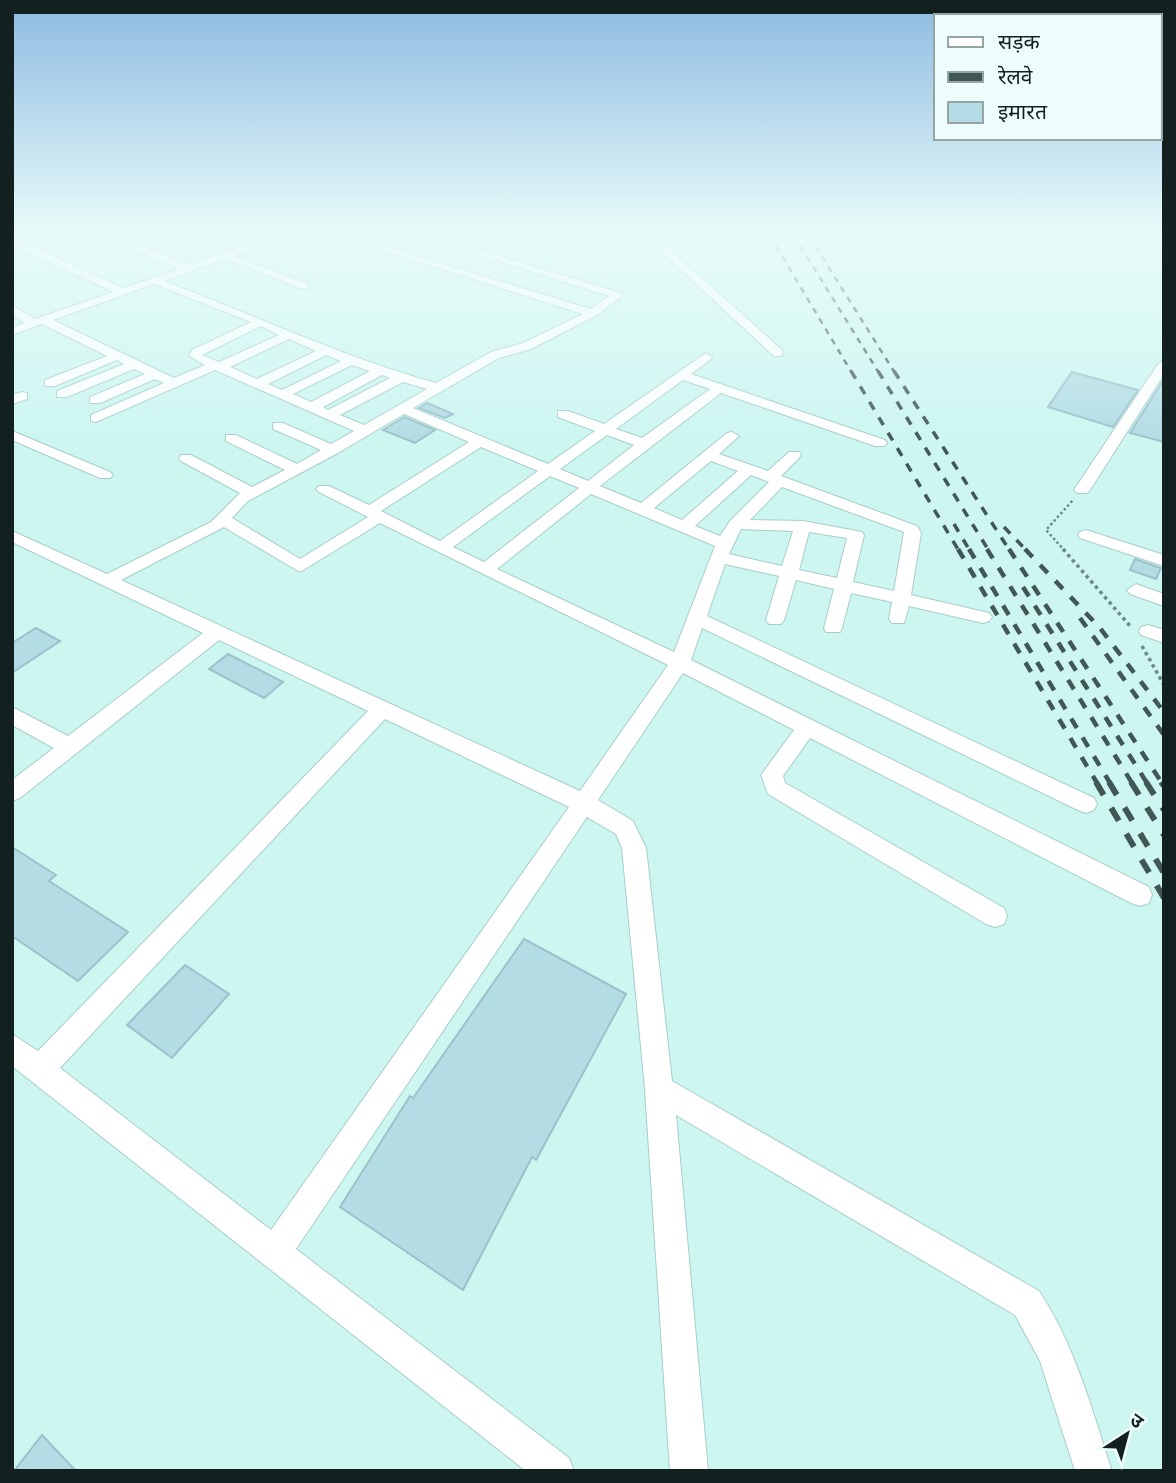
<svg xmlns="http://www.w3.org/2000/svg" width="1176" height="1483" viewBox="0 0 1176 1483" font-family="'Libre Baskerville','Noto Sans Devanagari',serif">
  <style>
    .building { fill: #b3dce4; stroke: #9bc2ca; stroke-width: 2 }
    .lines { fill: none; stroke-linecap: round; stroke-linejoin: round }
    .minor-casing { stroke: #a7cec9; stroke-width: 2 }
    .path-far1 { stroke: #6e8a87; stroke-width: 2.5; stroke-dasharray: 2.5 2.5; stroke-linecap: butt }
    .path { stroke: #6e8a87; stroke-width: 3.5; stroke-dasharray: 3.5 3.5; stroke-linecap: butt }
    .minor { fill: #fff; fill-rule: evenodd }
    .rail-far3 { stroke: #415755; stroke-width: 2.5; stroke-dasharray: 6 6; stroke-linecap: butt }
    .rail-far2 { stroke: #415755; stroke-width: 3.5; stroke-dasharray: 9 9; stroke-linecap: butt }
    .rail-far1 { stroke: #415755; stroke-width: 4.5; stroke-dasharray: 11 11; stroke-linecap: butt }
    .rail { stroke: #415755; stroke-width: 6; stroke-dasharray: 15 15; stroke-linecap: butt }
  </style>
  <rect width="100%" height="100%" fill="#cdf6f1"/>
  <g class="building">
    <path d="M 1072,372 L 1138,390 L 1113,427 L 1048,407 Z"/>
    <path d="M 1164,379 L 1164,442 L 1130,433 Z"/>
    <path d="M 427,403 L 453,414 L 445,418 L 419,408 Z"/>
    <path d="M 404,417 L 435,430 L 415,443 L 383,430 Z"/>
    <path d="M 1135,559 L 1161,568 L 1156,579 L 1130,570 Z"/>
    <path d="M 36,628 L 60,641 L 12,673 L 12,643 Z"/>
    <path d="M 228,654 L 283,682 L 264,698 L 209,669 Z"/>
    <path d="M 12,847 L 56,875 L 49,881 L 128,932 L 78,981 L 12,936 Z"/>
    <path d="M 524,939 L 626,994 L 536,1160 L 532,1157 L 463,1290 L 340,1207 L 410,1096 L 413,1098 Z"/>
    <path d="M 185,965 L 229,994 L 172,1058 L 127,1025 Z"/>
    <path d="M 42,1435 L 76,1471 L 14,1471 Z"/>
  </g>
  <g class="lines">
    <g class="minor-casing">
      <g id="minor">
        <path d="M 102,236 L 115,236 L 189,265 L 272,236 L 286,236 L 234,256 L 308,284 L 308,288 L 300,288 L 225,259 L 164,281 C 256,316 343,357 436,383 L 491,352 L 523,343 L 583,314 L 337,236 L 352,236 L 591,309 L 609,296 L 448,245 L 457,243 L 621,293 L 621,297 L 597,315 L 531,349 L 499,358 L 413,408 L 548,464 L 595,431 L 558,417 L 558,411 L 568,411 L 604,424 L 706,353 L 712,357 L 710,360 L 691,374 L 885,440 L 887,443 L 885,446 L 875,446 L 721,393 L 600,486 L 641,503 L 727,433 L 732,432 L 739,436 L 719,454 L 768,471 L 789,452 L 799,452 L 801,455 L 799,458 L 781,476 L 917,526 L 921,533 L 911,595 L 989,613 L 992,617 L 989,621 L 983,623 L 909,606 L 904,623 L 892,623 L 889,619 L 892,602 L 851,593 L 842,628 L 840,632 L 826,632 L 824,628 L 834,589 L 796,580 L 784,620 L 781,624 L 769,624 L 766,620 L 779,576 L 725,564 L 707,616 L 1094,798 L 1097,804 L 1094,810 L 1086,813 L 1078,810 L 702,628 L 691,660 L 1149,887 L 1152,895 L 1149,903 L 1140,906 L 1131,903 L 810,738 L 783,776 L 785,783 L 1004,908 L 1007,916 L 1004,924 L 995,927 L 986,924 L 768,794 L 761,775 L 794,730 L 683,673 L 598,800 L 633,821 L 646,848 L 672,1081 L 1039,1291 C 1075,1345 1092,1410 1112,1471 L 1075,1471 L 1040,1361 L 1015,1315 L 676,1115 L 708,1471 L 670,1471 L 645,1089 L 622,848 L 616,834 L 587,817 L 296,1249 L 569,1458 L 574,1471 L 526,1471 L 12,1066 L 12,1034 L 38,1051 L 368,711 L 219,640 L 20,798 L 12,801 L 12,780 L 54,748 L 12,725 L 12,707 L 68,736 L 203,633 L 12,542 L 12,531 L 107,574 L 211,522 L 240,493 L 181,461 L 179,458 L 181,455 L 191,455 L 252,487 L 285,470 L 226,441 L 226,435 L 236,435 L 297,464 L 321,450 L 273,429 L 273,423 L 283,423 L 331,444 L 354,431 L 215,370 L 96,422 L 91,421 L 91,415 L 164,383 L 155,379 L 100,403 L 90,403 L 90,397 L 145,374 L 134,369 L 67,397 L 57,397 L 57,391 L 124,364 L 117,360 L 55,386 L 45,386 L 45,380 L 107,356 L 42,324 L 12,335 L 12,327 L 25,323 L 12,314 L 12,305 L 35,319 L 113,292 L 12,244 L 12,240 L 19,240 L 123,288 L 179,269 ZM 154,284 L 251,322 L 192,350 L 189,356 L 205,365 L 174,378 L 53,320 ZM 261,326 L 279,335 L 219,362 L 202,355 ZM 289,339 L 316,351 L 257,379 L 230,367 ZM 326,355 L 341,361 L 282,390 L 268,384 ZM 352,365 L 370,371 L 311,402 L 293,394 ZM 382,375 L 390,378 L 328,410 L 323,407 ZM 683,380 L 710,389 L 642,438 L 616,429 ZM 403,382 L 427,389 L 364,425 L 340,415 ZM 404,414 L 469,442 L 369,505 L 329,486 L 319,486 L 316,489 L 319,492 L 368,517 L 300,559 L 232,518 L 248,501 L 338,453 ZM 607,435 L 634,445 L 588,481 L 560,469 ZM 481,447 L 538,471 L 440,541 L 381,511 ZM 711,461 L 738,471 L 682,520 L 654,508 ZM 751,475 L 769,482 L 730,521 L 720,536 L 695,526 ZM 550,476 L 579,488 L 484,562 L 453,547 ZM 782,487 L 904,532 L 894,591 L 853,582 L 864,535 L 862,532 L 803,521 L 750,520 ZM 591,494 L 715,546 L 674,652 L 497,569 ZM 380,523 L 668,665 L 580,791 L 121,580 L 224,527 L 300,572 ZM 741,529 L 793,531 L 782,566 L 729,554 ZM 809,532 L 847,538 L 837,578 L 799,570 ZM 385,719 L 569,807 L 271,1230 L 60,1068 Z"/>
        <path d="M 644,236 L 655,236 L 782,350 L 782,356 L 774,356 Z"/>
        <path d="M 1164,360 L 1164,374 L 1090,490 L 1087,493 L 1077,493 L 1074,490 L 1158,364 Z"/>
        <path d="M 22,392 L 27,393 L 27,399 L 12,404 L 12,395 Z"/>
        <path d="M 12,431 L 110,472 L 113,475 L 110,478 L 100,478 L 12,440 Z"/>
        <path d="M 1086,530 L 1164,555 L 1164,566 L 1080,538 L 1078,535 L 1080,532 Z"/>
        <path d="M 1136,584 L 1164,594 L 1164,606 L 1130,594 L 1127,590 Z"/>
        <path d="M 1148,625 L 1164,630 L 1164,643 L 1141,635 L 1139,631 L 1141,627 Z"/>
      </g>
    </g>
    <path class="path-far1" d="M 1065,551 L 1046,530 L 1074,499"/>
    <g class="path">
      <path d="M 1063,549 L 1131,627"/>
      <path d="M 1142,646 L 1164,685"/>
    </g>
    <use href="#minor" class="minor"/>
    <g class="rail-far3">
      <path d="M 770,236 L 852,373"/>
      <path d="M 794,236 L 879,373"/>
      <path d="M 809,236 L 895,373"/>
    </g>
    <g class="rail-far2">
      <path d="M 851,371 L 959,551"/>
      <path d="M 878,371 L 989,551"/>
      <path d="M 894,371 L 1010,551"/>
      <path d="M 954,524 L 970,551"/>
      <path d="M 1004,527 L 1027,551"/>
    </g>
    <g class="rail-far1">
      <path d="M 958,549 L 1097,783"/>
      <path d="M 969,549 L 1110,783"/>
      <path d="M 987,549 L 1132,783"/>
      <path d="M 1009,549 L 1162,783"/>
      <path d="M 1025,549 L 1100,628 L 1164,712"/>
      <path d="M 1023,587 L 1147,783"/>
      <path d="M 1080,618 L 1164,735"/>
    </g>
    <g class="rail">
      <path d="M 1096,782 L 1164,898"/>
      <path d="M 1109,782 L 1164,873"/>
      <path d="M 1131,782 L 1164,835"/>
      <path d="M 1146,782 L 1164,810"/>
      <path d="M 1161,782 L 1164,786"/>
    </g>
  </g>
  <linearGradient id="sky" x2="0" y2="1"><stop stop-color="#8ebbe2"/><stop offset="0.53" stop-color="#e8fbf9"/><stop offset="1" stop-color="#e8fbf9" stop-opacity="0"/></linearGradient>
  <rect width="1176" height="443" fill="url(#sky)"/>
  <rect width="1176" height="1483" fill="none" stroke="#122120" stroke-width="28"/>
  <rect x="934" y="14" width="228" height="126" fill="#edfdfb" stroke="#95a5a3" stroke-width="2"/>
  <rect x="948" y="37" width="35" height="10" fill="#ffffff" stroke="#95a5a3" stroke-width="2"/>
  <text x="998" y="49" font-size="21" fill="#122120">सड़क</text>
  <rect x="948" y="72" width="35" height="10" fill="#415755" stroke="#95a5a3" stroke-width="2"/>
  <text x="998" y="84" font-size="21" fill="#122120">रेलवे</text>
  <rect x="948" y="102" width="35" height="21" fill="#b3dce4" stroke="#95a5a3" stroke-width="2"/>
  <text x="998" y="119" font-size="21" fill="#122120">इमारत</text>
  <g transform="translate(1127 1434) rotate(36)" stroke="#edfdfb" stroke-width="5" paint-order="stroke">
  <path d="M0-5L12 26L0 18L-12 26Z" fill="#122120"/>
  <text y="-10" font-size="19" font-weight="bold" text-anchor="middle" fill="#122120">उ</text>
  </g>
</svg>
